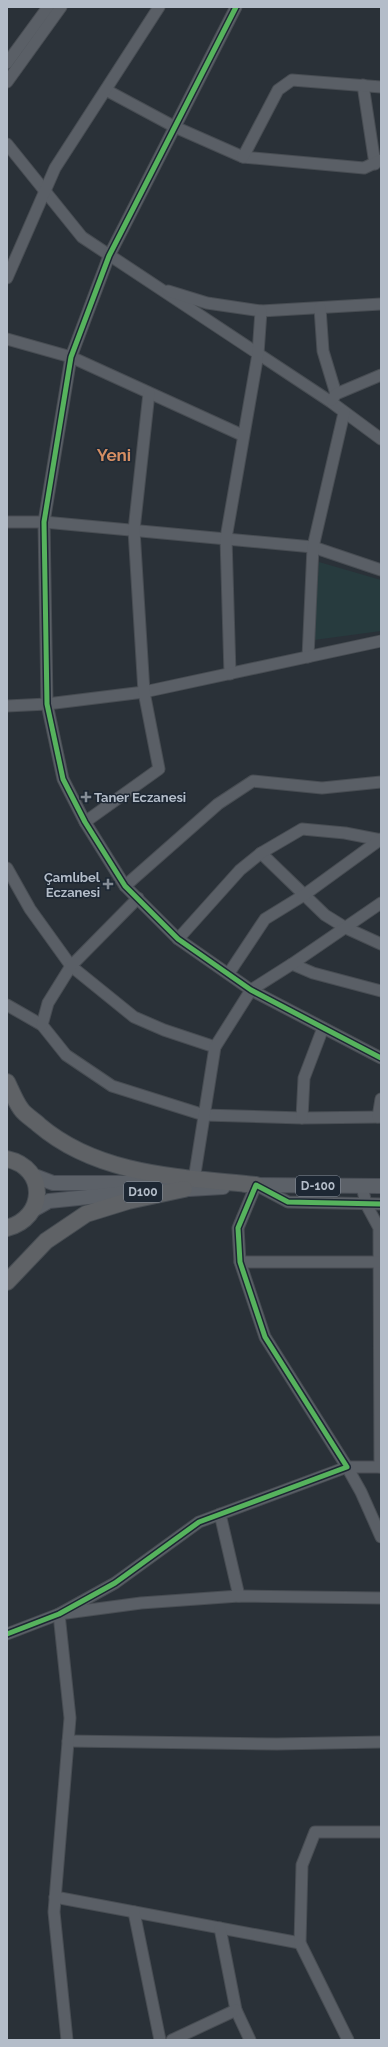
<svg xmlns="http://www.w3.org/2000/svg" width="388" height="2047" viewBox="0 0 388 2047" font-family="Raleway,sans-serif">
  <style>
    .green { fill: #273b3e }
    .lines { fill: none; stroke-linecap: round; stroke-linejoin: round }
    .minor-casing { stroke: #484d53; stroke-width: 13 }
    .major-casing { stroke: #484d55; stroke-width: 16 }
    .highway-casing { stroke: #474d53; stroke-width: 18 }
    .minor { stroke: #5a5f66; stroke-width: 11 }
    .major { stroke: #5c6168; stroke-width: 14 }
    .highway { stroke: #5f6266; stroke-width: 16 }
    .cycleway-casing { stroke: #1d2733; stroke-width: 8 }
    .cycleway { stroke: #56b35d; stroke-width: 5 }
    .poi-dot { fill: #848c96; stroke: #1d2733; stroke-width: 1.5 }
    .labels { text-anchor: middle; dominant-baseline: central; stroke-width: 3; stroke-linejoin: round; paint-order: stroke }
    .shield { fill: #1d2733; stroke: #87909c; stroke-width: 1 }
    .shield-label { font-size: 12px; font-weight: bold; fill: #b4bdc9 }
    .poi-label { font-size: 13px; font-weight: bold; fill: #b4bdc9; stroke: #1d2733; text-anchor: start }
    .district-label { font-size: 17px; font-weight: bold; fill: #d58e63; stroke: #1d2733 }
  </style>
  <rect width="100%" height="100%" fill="#2a3138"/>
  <path class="green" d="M 319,562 L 381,580 L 381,631 L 314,640 Z"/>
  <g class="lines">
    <g class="minor-casing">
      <g id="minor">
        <path d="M 236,7 L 109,256 L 71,357 L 44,522 L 47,704 L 63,779 L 85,822 L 125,886 L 178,939 L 251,990 L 381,1058"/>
        <path d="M 7,63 L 48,7"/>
        <path d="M 7,82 L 61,7"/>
        <path d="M 363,85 L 375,164"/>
        <path d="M 106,90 L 175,127 L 243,157 L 364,168 L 381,160"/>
        <path d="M 7,144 L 82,237 L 331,402 L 381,439"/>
        <path d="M 243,157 L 278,90 L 292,80 L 381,87"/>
        <path d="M 7,278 L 55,168 L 159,7"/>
        <path d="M 168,291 L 207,303 L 261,311 L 381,304"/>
        <path d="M 320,308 L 323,351 L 336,394"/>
        <path d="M 7,339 L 71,357 L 242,435"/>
        <path d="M 332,400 L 336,394 L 381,375"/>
        <path d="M 7,522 L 44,522 L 313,547 L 381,570"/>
        <path d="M 308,657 L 313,547 L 344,413"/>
        <path d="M 230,674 L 226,538 L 258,354 L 261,311"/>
        <path d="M 7,706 L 47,704 L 144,692 L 381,641"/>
        <path d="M 85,822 L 159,769 L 144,692 L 134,530 L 149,393"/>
        <path d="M 261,853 L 325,915 L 346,928 L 381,944"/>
        <path d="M 7,868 L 30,909 L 71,966 L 134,1017 L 164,1030 L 215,1047"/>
        <path d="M 125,886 L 218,804 L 253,781 L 322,788 L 381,782"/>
        <path d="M 178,939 L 240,870 L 261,853 L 302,829 L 345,833 L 381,840"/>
        <path d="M 292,964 L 313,973 L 381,991"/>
        <path d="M 229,973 L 265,919 L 304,895 L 381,839"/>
        <path d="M 7,1005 L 42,1025 L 66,1055 L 112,1086 L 204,1115 L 302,1118 L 381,1117"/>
        <path d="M 42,1025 L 48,1003 L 71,966 L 138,898"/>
        <path d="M 378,1117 L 381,1099"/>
        <path d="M 302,1118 L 304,1078 L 323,1028"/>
        <path d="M 193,1186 L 215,1047 L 251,990 L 292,964 L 381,903"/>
        <path d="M 362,1186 L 366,1204 L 379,1228 L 380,1467"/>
        <path d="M 240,1262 L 381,1262"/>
        <path d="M 381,1467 L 347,1467 L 361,1492 L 381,1537"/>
        <path d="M 220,1514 L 239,1596"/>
        <path d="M 7,1634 L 59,1614 L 115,1583 L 199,1522 L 347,1467 L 265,1337 L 240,1262 L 238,1228 L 256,1185 L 288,1202 L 381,1204"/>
        <path d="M 68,1741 L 277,1744 L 381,1742"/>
        <path d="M 55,1897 L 300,1943"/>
        <path d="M 134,1912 L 160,2040"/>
        <path d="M 220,1928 L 236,2010 L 250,2040"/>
        <path d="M 67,2040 L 54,1912 L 70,1718 L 59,1614 L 141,1603 L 239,1596 L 381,1598"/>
        <path d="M 172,2040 L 236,2010"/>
        <path d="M 348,2040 L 300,1943 L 302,1865 L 315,1832 L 381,1832"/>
      </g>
    </g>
    <g class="major-casing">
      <g id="major">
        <path d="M 32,1175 L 53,1183 L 181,1183"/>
        <path d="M 245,1185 L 381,1186"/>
        <path d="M 172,1190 L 223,1187"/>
        <path d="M 33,1210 L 49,1201 L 147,1191"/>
      </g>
    </g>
    <g class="highway-casing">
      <g id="highway">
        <path d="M 7,1082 C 11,1090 15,1101 21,1109 C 25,1115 34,1120 39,1125 C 99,1176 181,1177 256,1185"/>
        <path d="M 7,1159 C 48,1168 46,1218 7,1228"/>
        <path d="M 7,1282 L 46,1241 L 86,1214 L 128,1201 L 184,1189"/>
      </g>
    </g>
    <use href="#minor" class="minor"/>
    <use href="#major" class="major"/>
    <use href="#highway" class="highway"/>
    <g class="cycleway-casing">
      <g id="cycleway">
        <path d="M 236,7 L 109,256 L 71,357 L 44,522 L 47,704 L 63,779 L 85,822 L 125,886 L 178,939 L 251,990 L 381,1058"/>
        <path d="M 7,1634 L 59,1614 L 115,1583 L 199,1522 L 347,1467 L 265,1337 L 240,1262 L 238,1228 L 256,1185 L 288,1202 L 381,1204"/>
      </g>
    </g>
    <use href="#cycleway" class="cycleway"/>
  </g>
  <g class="poi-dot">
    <path d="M84 791h4v4h4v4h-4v4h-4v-4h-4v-4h4z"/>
    <path d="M106 878h4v4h4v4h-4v4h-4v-4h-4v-4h4z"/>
  </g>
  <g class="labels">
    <g class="shield">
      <rect x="296" y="1176" width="44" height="20" rx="3"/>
      <rect x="124" y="1182" width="38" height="20" rx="3"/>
    </g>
    <g class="shield-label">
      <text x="318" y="1186">D-100</text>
      <text x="143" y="1192">D100</text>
    </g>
    <g class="poi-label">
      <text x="94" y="797">Taner Eczanesi</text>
      <text x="100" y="877" text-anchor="end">Çamlıbel<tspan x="100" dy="15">Eczanesi</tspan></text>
    </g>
    <g class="district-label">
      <text x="114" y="455">Yeni</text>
    </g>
  </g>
  <rect width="388" height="2047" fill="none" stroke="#b4bdc9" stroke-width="16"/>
</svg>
